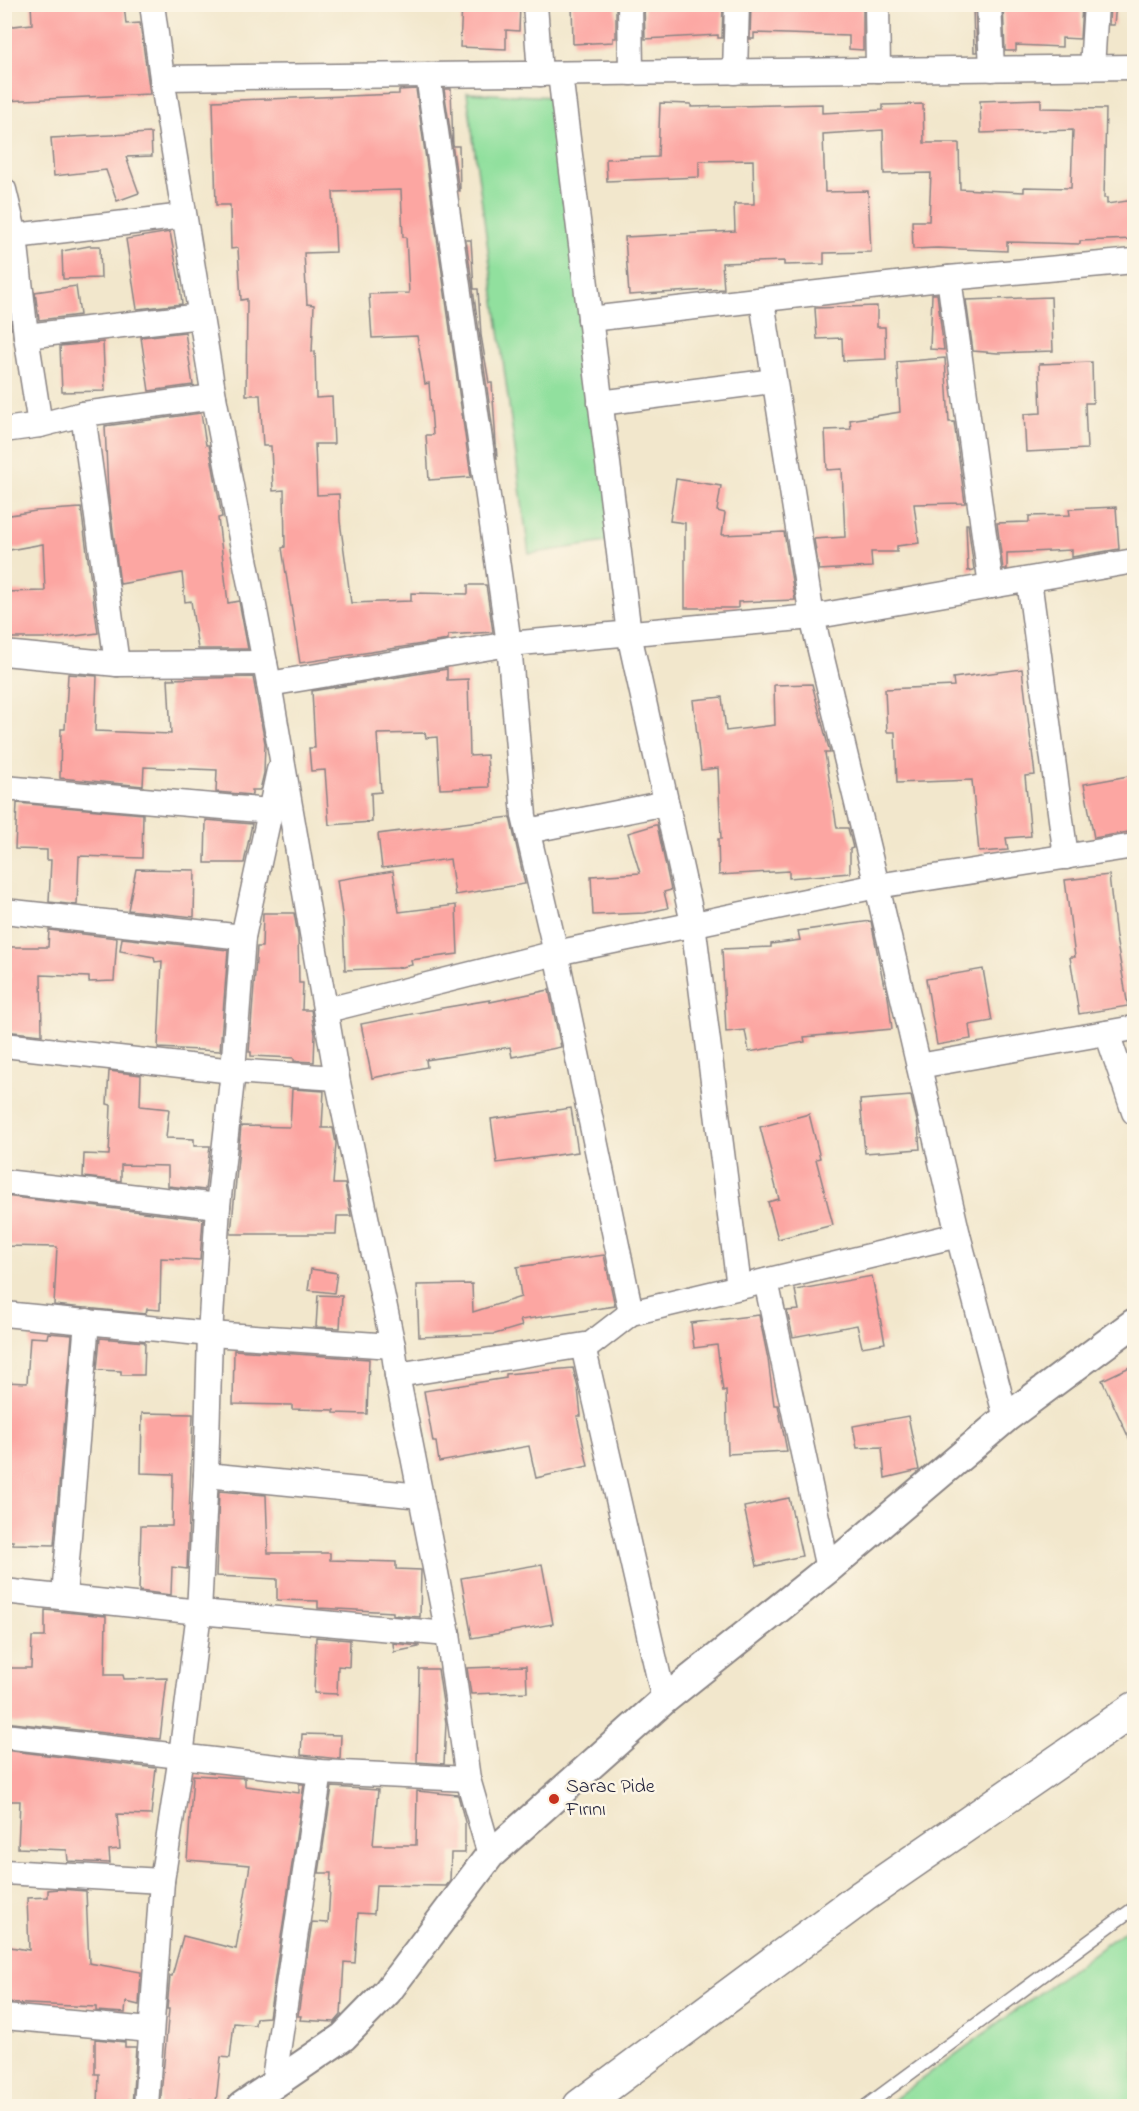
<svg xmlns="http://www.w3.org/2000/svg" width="1139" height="2111" viewBox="0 0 1139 2111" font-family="'Indie Flower',sans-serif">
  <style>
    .green { fill: #91e09e; stroke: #5a816c; stroke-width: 1.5 }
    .building { fill: #fca6a2 }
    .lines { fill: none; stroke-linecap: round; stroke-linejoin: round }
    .service-casing { stroke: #8a8484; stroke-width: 15 }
    .minor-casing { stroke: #8a8484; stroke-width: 27 }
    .tertiary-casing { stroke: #8a8484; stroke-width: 32 }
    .secondary-casing { stroke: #8a8484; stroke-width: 36 }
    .service { stroke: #fff; stroke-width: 12 }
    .minor { stroke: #fff; stroke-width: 24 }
    .tertiary { stroke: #fff; stroke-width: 28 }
    .secondary { stroke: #fff; stroke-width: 33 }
    .poi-dot { fill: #c8321e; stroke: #fcf5e5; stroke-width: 2 }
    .labels { text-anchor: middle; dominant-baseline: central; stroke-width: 5; stroke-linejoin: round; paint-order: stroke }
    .poi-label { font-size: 20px; fill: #22223b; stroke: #fcf5e5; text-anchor: start }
  </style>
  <rect width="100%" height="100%" fill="#fcf5e5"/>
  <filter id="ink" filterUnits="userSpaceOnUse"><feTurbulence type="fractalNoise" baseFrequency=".0167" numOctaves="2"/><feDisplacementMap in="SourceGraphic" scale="12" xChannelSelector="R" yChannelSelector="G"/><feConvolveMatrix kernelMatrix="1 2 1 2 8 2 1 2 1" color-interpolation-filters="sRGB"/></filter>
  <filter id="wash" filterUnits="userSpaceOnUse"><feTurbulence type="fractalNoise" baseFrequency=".008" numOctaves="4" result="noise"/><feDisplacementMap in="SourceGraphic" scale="24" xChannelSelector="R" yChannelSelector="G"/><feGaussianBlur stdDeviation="1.35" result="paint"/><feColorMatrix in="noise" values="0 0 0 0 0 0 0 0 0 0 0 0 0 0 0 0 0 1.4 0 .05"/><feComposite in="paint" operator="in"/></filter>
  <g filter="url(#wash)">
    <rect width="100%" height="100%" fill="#f2e7cc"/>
    <g class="green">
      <path d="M 467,93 L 554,97 L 626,539 L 529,554 Z"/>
      <path d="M 1134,1924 L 1134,2106 L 885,2106 Z"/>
    </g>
    <g id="blocks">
      <g class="building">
        <path d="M 31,4 L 124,4 L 126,24 L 140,23 L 150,94 L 4,101 L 4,27 L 32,24 Z"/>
        <path d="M 462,4 L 520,4 L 519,31 L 506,30 L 506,49 L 460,47 Z"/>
        <path d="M 572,4 L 616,4 L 616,38 L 613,38 L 613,42 L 573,44 Z"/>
        <path d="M 644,4 L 723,4 L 722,38 L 718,38 L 718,35 L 645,39 Z"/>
        <path d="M 751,4 L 863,5 L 863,50 L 849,49 L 849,36 L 754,33 L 754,39 L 750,39 Z"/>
        <path d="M 973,4 L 975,4 L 977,52 L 974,52 Z"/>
        <path d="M 1003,4 L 1082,4 L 1080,39 L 1062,38 L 1062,47 L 1016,45 L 1016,51 L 1005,51 Z"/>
        <path d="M 1110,4 L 1116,4 L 1114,25 L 1109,25 Z"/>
        <path d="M 416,89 L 471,477 L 429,480 L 426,435 L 433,435 L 429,383 L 425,384 L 417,336 L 372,338 L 369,294 L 409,293 L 406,237 L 403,237 L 401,190 L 333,192 L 336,252 L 304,253 L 307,304 L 314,305 L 312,352 L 315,351 L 316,398 L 332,397 L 334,444 L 315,444 L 317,495 L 339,494 L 340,521 L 351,603 L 411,601 L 411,593 L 468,594 L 468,585 L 486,585 L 493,632 L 448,635 L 448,640 L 300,663 L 282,548 L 285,547 L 284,490 L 273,491 L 271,446 L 263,446 L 260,395 L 246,395 L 247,299 L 241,300 L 238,248 L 231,249 L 230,205 L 216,205 L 213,101 L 399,94 L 399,90 Z"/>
        <path d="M 444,89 L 451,89 L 453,146 L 459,146 L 460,191 L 459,191 Z"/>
        <path d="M 1041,99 L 1041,108 L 1106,109 L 1104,198 L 1107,198 L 1107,204 L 1134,200 L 1134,239 L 1080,241 L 1080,244 L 1007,242 L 1007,251 L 937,248 L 913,249 L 912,221 L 929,221 L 931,173 L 884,174 L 883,130 L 823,134 L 825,192 L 868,191 L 871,252 L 824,253 L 824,264 L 784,265 L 784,261 L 722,263 L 724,289 L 629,295 L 625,237 L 735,231 L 734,204 L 754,204 L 753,160 L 699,161 L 699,177 L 607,181 L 606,159 L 658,157 L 660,103 L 691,104 L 691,107 L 822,104 L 822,113 L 883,110 L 883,105 L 923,104 L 924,143 L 959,143 L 960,189 L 1024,192 L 1024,187 L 1071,188 L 1073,130 L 981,133 L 980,101 Z"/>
        <path d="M 151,133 L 152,156 L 126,157 L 139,193 L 117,201 L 106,170 L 54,176 L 51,138 Z"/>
        <path d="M 170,232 L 180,285 L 182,304 L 137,309 L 126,239 Z"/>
        <path d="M 466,240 L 471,240 L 474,289 L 478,289 L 481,335 L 489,383 L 492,383 L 497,459 Z"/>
        <path d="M 89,246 L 100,246 L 101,278 L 63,279 L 62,251 Z"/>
        <path d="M 76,286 L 80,315 L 39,320 L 35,292 Z"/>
        <path d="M 932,294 L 937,294 L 944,350 L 930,349 Z"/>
        <path d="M 4,296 L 7,296 L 11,329 L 4,330 Z"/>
        <path d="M 1051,297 L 1053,351 L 998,353 L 973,351 L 966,300 Z"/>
        <path d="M 877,306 L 877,327 L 885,327 L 886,359 L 843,361 L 842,338 L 817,339 L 815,308 Z"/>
        <path d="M 185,332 L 193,385 L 149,391 L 141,337 Z"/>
        <path d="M 103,342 L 105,391 L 62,392 L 60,346 Z"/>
        <path d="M 945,358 L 949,422 L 954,422 L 965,503 L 914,504 L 919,543 L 897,546 L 897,552 L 871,552 L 872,567 L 819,570 L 814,539 L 845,537 L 842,469 L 827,470 L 825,430 L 851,429 L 850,420 L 900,412 L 897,362 Z"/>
        <path d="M 1092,362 L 1093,403 L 1085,403 L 1087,449 L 1026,452 L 1024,414 L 1041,413 L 1039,364 Z"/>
        <path d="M 201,413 L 206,445 L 209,445 L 222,517 L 218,518 L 228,603 L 239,601 L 248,649 L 198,649 L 191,601 L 185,602 L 182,573 L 120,584 L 108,492 L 105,426 Z"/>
        <path d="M 676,479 L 721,486 L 717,511 L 725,513 L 722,535 L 784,532 L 795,600 L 738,602 L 738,608 L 685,608 L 685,523 L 670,521 Z"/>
        <path d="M 1116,507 L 1119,549 L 1072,557 L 1072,550 L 1007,553 L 1007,569 L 1003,569 L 997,523 L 1029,522 L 1029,516 L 1070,515 L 1069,509 Z"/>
        <path d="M 81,508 L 98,633 L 60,638 L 4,638 L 4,592 L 45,591 L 43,544 L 4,551 L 4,516 L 36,511 Z"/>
        <path d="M 966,524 L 968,524 L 974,570 L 968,571 Z"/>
        <path d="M 447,669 L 447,680 L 468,679 L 470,756 L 487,755 L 489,787 L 440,789 L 437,737 L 426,738 L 425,733 L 377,734 L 381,792 L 371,793 L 372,822 L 329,825 L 325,770 L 311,771 L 309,748 L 315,748 L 312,691 Z"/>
        <path d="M 1022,669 L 1035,775 L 1025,776 L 1031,836 L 1006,838 L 1008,850 L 979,852 L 972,780 L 897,783 L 895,732 L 887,732 L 885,689 L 954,686 L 953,678 Z"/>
        <path d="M 68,674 L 97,676 L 95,731 L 171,734 L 168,679 L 253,677 L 265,743 L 264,773 L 260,790 L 252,790 L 252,795 L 216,792 L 217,770 L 144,767 L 143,786 L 60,778 L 61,729 L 65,729 Z"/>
        <path d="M 812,684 L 830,753 L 825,753 L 837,828 L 848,828 L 853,848 L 850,849 L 850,873 L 789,878 L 789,871 L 719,875 L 718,839 L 721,839 L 718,768 L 701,770 L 693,700 L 722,697 L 726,731 L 775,725 L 774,685 Z"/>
        <path d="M 1134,775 L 1134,831 L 1094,838 L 1084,784 Z"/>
        <path d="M 17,803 L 143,814 L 142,858 L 79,856 L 77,905 L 49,902 L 51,860 L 47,860 L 47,850 L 15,849 Z"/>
        <path d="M 510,817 L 525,884 L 455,895 L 450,859 L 382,868 L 378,834 Z"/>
        <path d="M 206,820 L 252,824 L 244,863 L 205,863 Z"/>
        <path d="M 655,825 L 657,825 L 671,890 L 664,892 L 668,908 L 645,913 L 593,915 L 591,876 L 640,873 L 628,833 Z"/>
        <path d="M 136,869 L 195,870 L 194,917 L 128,910 Z"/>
        <path d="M 393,871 L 399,912 L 456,905 L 458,954 L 411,960 L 412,965 L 397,968 L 345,970 L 343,921 L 337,880 Z"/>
        <path d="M 1109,875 L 1116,938 L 1128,1006 L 1079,1014 L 1070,957 L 1075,957 L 1065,880 Z"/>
        <path d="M 263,913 L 294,913 L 298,935 L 299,983 L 303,983 L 302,1010 L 311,1010 L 315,1034 L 314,1062 L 294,1061 L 294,1058 L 251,1056 L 251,1052 L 249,1052 L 257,947 L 262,947 Z"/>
        <path d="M 871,921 L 884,986 L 886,986 L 889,1003 L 892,1029 L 804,1037 L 805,1042 L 749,1052 L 745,1030 L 726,1032 L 722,949 L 771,947 L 771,944 L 800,940 L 798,931 Z"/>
        <path d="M 49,930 L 117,938 L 114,981 L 89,982 L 89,977 L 41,975 L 42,1035 L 4,1031 L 4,978 L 10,978 L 10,947 L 48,947 Z"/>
        <path d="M 122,938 L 228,950 L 220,1051 L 158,1048 L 162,961 L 155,962 L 154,957 L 120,951 Z"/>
        <path d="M 983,969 L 992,1021 L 969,1025 L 971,1039 L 937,1045 L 926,979 Z"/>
        <path d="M 549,990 L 561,1047 L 512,1057 L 510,1047 L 426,1060 L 427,1067 L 372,1078 L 361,1024 L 442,1008 L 490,1000 L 490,1002 Z"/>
        <path d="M 109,1071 L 141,1075 L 140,1106 L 169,1109 L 166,1138 L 194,1139 L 194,1146 L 210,1146 L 205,1190 L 168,1186 L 168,1166 L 121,1165 L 121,1181 L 83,1177 L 84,1154 L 109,1155 L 111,1105 L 107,1104 Z"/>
        <path d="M 292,1089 L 324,1091 L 322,1128 L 333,1128 L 336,1143 L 333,1184 L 345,1184 L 351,1216 L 337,1216 L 336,1234 L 231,1234 L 241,1126 L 290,1127 Z"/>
        <path d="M 911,1096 L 918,1125 L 920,1149 L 865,1153 L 860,1100 Z"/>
        <path d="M 571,1108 L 578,1152 L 497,1163 L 491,1119 Z"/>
        <path d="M 809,1114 L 820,1158 L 816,1159 L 833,1225 L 778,1239 L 768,1202 L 779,1199 L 760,1127 Z"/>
        <path d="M 4,1196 L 203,1219 L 200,1260 L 161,1258 L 160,1310 L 147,1309 L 146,1314 L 54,1305 L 57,1247 L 4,1246 Z"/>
        <path d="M 604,1255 L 615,1306 L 520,1320 L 522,1326 L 495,1334 L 419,1337 L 417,1285 L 472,1284 L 473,1312 L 521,1297 L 517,1267 Z"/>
        <path d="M 311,1269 L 337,1273 L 334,1293 L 308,1290 Z"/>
        <path d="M 872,1276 L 885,1343 L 862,1347 L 857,1325 L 793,1337 L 787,1311 L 799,1310 L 795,1290 Z"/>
        <path d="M 318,1295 L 342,1296 L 340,1328 L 316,1327 Z"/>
        <path d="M 759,1315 L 768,1359 L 774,1405 L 778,1405 L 787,1451 L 728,1454 L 726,1390 L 723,1391 L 717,1345 L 694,1348 L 691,1323 Z"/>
        <path d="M 48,1333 L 72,1335 L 54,1545 L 13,1544 L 13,1541 L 4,1541 L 4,1382 L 27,1383 L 30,1337 L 47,1338 Z"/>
        <path d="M 100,1338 L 145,1342 L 144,1375 L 121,1375 L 121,1371 L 97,1370 Z"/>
        <path d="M 234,1350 L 369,1359 L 367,1414 L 334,1413 L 334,1410 L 292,1409 L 292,1405 L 233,1404 Z"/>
        <path d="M 1134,1365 L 1134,1449 L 1102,1380 Z"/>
        <path d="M 573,1368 L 578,1388 L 581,1416 L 577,1416 L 588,1466 L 536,1478 L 529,1446 L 439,1462 L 436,1442 L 433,1442 L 424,1391 L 506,1378 L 506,1374 Z"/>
        <path d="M 142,1413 L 193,1414 L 187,1569 L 172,1567 L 171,1595 L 139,1591 L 141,1526 L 172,1526 L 173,1474 L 141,1473 Z"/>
        <path d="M 908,1416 L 919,1470 L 885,1478 L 882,1447 L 857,1448 L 853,1426 Z"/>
        <path d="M 219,1491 L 266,1495 L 268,1553 L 330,1553 L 330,1560 L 396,1562 L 396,1569 L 421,1570 L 420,1617 L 393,1615 L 393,1612 L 318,1608 L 318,1601 L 277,1600 L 277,1579 L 216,1576 Z"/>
        <path d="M 789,1498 L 802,1556 L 757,1566 L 744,1507 Z"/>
        <path d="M 542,1564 L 553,1624 L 472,1638 L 461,1578 Z"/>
        <path d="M 45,1610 L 106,1616 L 105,1675 L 123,1675 L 124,1679 L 167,1678 L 160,1739 L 4,1722 L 4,1668 L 31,1668 L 32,1637 L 45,1637 Z"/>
        <path d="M 316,1637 L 350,1640 L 349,1667 L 338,1666 L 337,1694 L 314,1693 Z"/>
        <path d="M 393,1643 L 419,1646 L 419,1647 L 394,1652 Z"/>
        <path d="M 526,1666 L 527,1692 L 471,1694 L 467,1668 Z"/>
        <path d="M 419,1669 L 438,1669 L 446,1723 L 444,1764 L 417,1762 Z"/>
        <path d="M 302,1734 L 341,1735 L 340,1759 L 301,1755 Z"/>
        <path d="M 4,1750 L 156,1768 L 151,1815 L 117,1814 L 120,1849 L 109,1850 L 110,1863 L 68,1861 L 67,1850 L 18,1848 L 20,1801 L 4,1801 Z"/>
        <path d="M 193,1775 L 245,1778 L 245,1786 L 299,1793 L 299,1784 L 304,1784 L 269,2017 L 256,2018 L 255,2025 L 234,2023 L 230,2058 L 221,2057 L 216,2102 L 189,2099 L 189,2106 L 160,2106 L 169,2009 L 167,2009 L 170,1976 L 172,1976 L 183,1936 L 236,1949 L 250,1865 L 187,1860 Z"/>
        <path d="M 332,1787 L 378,1790 L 373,1845 L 416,1845 L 417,1791 L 458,1795 L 465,1822 L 465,1853 L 451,1853 L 450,1881 L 446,1886 L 376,1885 L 374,1914 L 358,1913 L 355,1963 L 344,1962 L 341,2015 L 335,2022 L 300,2020 L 301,2016 L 298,2016 L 312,1922 L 328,1923 L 331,1873 L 319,1873 Z"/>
        <path d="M 59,1889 L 86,1891 L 89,1963 L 141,1972 L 139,2005 L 126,2002 L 125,2013 L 96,2011 L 96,2007 L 4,2003 L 4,1946 L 29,1950 L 27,1898 L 48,1897 L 48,1890 Z"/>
        <path d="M 95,2039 L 125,2042 L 125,2047 L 136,2047 L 132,2106 L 98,2106 L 99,2074 L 95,2074 Z"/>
      </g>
    </g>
  </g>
  <g filter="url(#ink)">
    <use href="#blocks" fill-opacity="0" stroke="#8a8484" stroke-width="1.5"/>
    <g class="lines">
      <g class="service-casing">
        <path id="service" d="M 866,2106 L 1134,1908"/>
      </g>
      <g class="minor-casing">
        <g id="minor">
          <path d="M 152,4 L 162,78 L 214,397 L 269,684 L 337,1078 L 393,1346 L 397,1375 L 448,1634 L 468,1779 L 490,1855"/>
          <path d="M 535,4 L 540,74"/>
          <path d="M 630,4 L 631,73"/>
          <path d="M 877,4 L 878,70"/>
          <path d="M 989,4 L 992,69"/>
          <path d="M 1092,68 L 1096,4"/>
          <path d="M 735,72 L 737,4"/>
          <path d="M 560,74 L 629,634 L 693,923 L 739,1287"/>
          <path d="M 428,75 L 509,644 L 524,816 L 556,953 L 631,1313"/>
          <path d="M 162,78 L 1134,67"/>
          <path d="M 4,190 L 15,236 L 26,336 L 40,425"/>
          <path d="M 15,236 L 184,216"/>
          <path d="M 949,278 L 991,586"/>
          <path d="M 762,301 L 812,617 L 877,886 L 958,1235 L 1006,1418"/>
          <path d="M 590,319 L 949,278 L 1134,261"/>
          <path d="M 26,336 L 201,316"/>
          <path d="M 600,403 L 773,381"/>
          <path d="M 83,414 L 117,664"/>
          <path d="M 4,430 L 40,425 L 83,414 L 214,397"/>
          <path d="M 1029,580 L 1066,857"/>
          <path d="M 4,653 L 117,664 L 265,663"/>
          <path d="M 269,684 L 509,644 L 812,617 L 1134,561"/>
          <path d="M 4,788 L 270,811"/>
          <path d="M 528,831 L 666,803"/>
          <path d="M 4,911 L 243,937"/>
          <path d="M 327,1010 L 556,953 L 877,886 L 1134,846"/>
          <path d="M 1107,1033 L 1134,1112"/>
          <path d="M 4,1045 L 233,1071 L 337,1078"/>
          <path d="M 919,1066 L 1134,1028"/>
          <path d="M 4,1182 L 218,1206"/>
          <path d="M 766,1281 L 828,1569"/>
          <path d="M 4,1314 L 210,1334 L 393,1346"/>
          <path d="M 583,1346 L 664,1700"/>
          <path d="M 397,1375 L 591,1344 L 631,1313 L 958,1235"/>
          <path d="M 206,1475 L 421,1496"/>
          <path d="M 4,1591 L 199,1612 L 448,1634"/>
          <path d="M 64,1596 L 87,1321"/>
          <path d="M 4,1736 L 320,1772 L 468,1779"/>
          <path d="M 4,1872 L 162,1881"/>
          <path d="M 4,2017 L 151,2030"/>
          <path d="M 273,2085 L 320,1772"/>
          <path d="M 146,2106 L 162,1881 L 181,1756 L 199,1612 L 206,1475 L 210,1334 L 218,1206 L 233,1071 L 243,937 L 279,770"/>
        </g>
      </g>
      <g class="tertiary-casing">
        <path id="tertiary" d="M 242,2106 L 343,2037 L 387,1992 L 490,1855 L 664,1700 L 828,1569 L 1006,1418 L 1134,1323"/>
      </g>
      <g class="secondary-casing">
        <path id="secondary" d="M 580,2106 L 863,1896 L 1134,1709"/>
      </g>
      <use href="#service" class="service"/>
      <use href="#minor" class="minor"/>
      <use href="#tertiary" class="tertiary"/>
      <use href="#secondary" class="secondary"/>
    </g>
  </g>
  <circle class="poi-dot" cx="554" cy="1799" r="6"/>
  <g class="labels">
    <g class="poi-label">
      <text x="566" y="1787">Sarac Pide<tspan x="566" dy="23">Fırını</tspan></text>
    </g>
  </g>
  <rect width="1139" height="2111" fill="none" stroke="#fcf5e5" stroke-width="24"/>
</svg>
